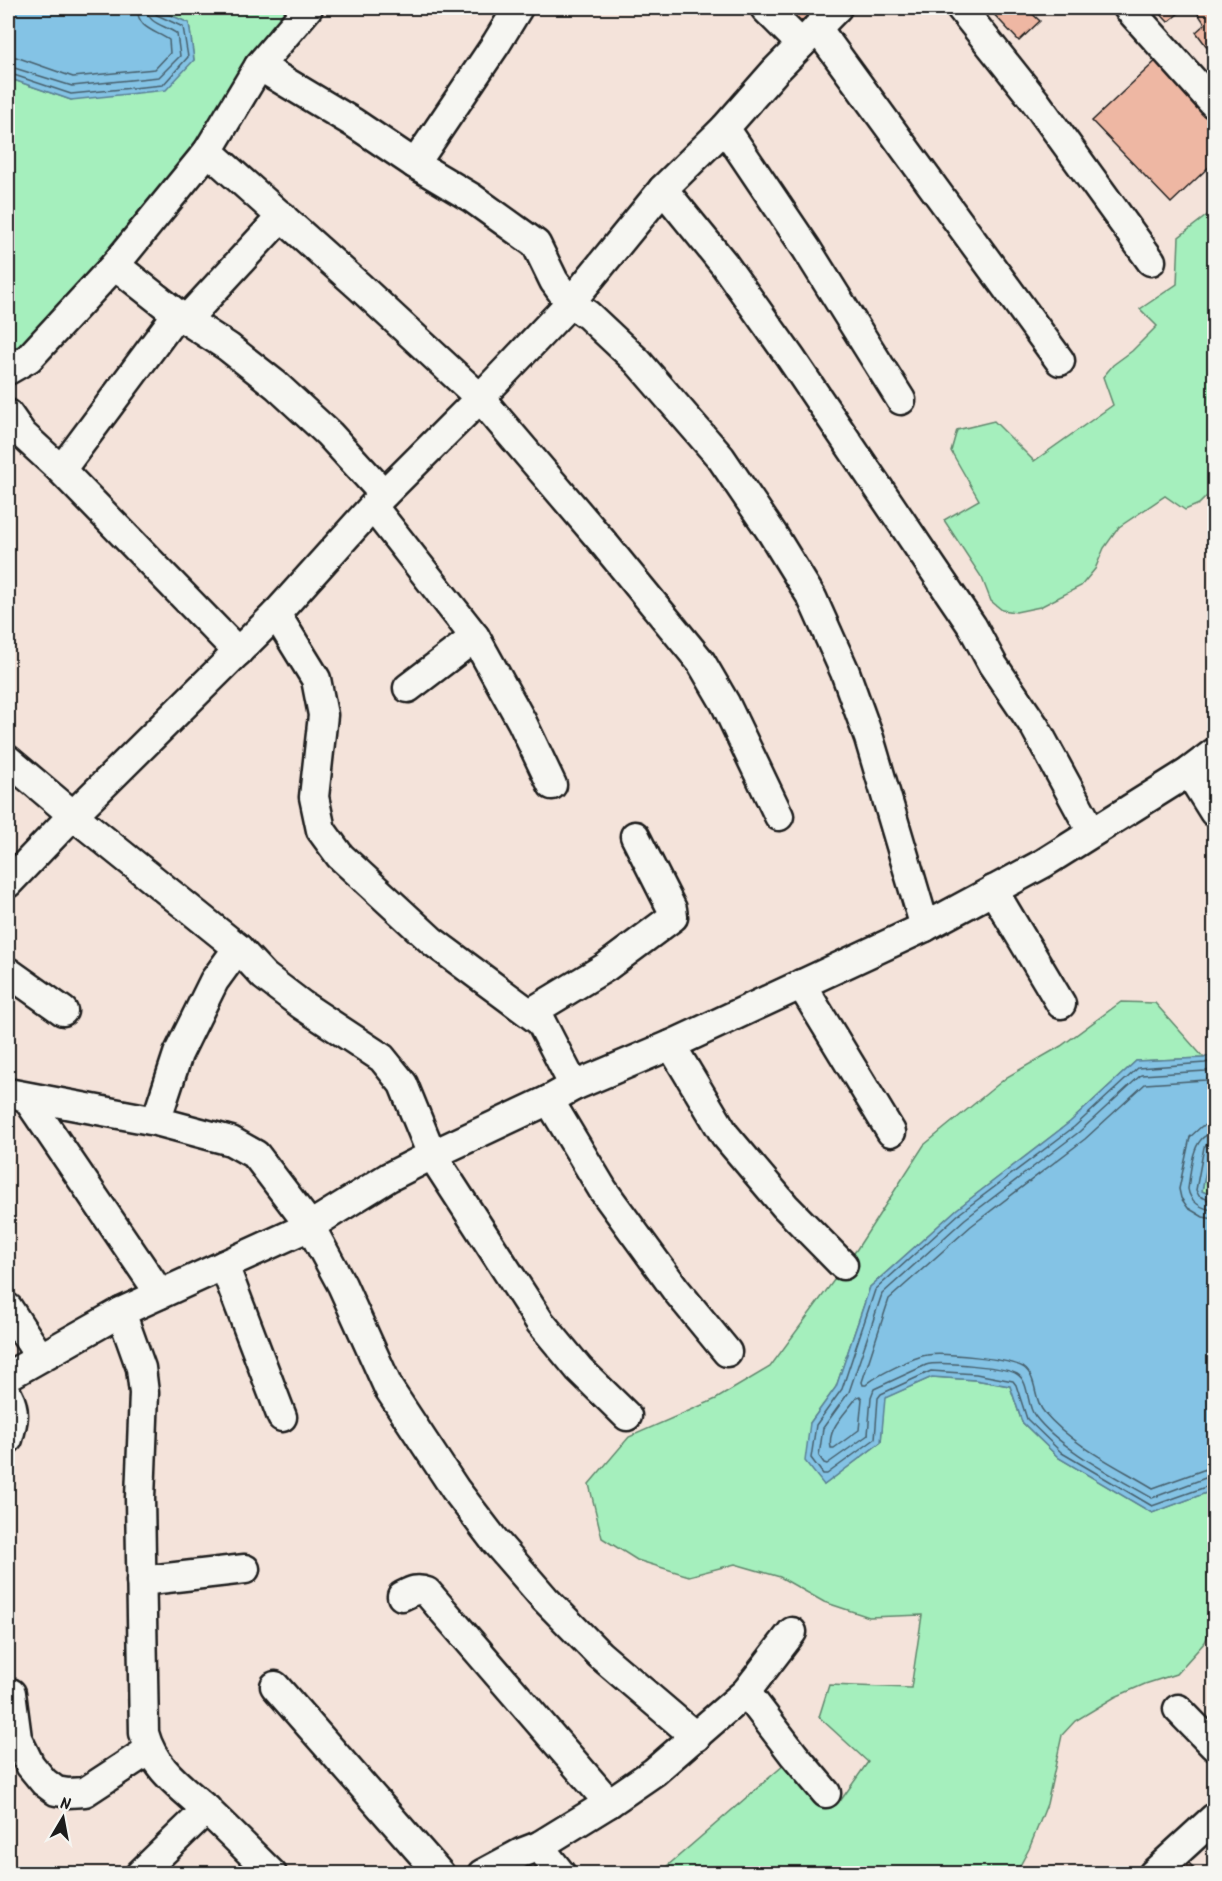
<svg xmlns="http://www.w3.org/2000/svg" width="1222" height="1881" viewBox="0 0 1222 1881" font-family="Kalam,sans-serif">
  <style>
    .green { fill: #a5efbd; stroke: #60866c; stroke-width: 1.5 }
    .water { fill: #84c3e5; stroke: #5a8095; stroke-width: 1.5 }
    .lines { fill: none; stroke-linecap: round; stroke-linejoin: round }
    .shore { stroke: #465f6c; stroke-width: 1.5 }
    .building { fill: #eeb7a3; stroke: #1c1c1c; stroke-width: 1.5 }
    .street-casing { stroke: #1c1c1c; stroke-width: 33 }
    .street { stroke: #f6f6f2; stroke-width: 28 }
  </style>
  <rect width="100%" height="100%" fill="#f4e3da"/>
  <filter id="ink" filterUnits="userSpaceOnUse"><feTurbulence type="fractalNoise" baseFrequency=".0167" numOctaves="2"/><feDisplacementMap in="SourceGraphic" scale="12" xChannelSelector="R" yChannelSelector="G"/><feConvolveMatrix kernelMatrix="1 2 1 2 8 2 1 2 1" color-interpolation-filters="sRGB"/></filter>
  <g filter="url(#ink)">
    <g class="green">
      <path d="M 154,8 L 326,8 L 8,374 L 8,78 L 71,100 L 194,60 L 189,23 Z"/>
      <path d="M 1214,210 L 1214,489 L 1199,504 L 1185,510 L 1165,496 L 1119,527 L 1104,548 L 1095,569 L 1081,586 L 1040,607 L 1016,612 L 1002,610 L 991,601 L 982,578 L 944,520 L 979,500 L 951,451 L 957,430 L 994,421 L 1034,461 L 1113,405 L 1103,377 L 1113,365 L 1132,351 L 1157,326 L 1140,309 L 1177,284 L 1179,237 Z"/>
      <path d="M 1121,1002 L 1155,1003 L 1204,1058 L 1136,1061 L 1070,1122 L 957,1209 L 870,1287 L 836,1387 L 810,1423 L 824,1485 L 881,1442 L 884,1398 L 932,1377 L 975,1380 L 1010,1386 L 1022,1422 L 1059,1458 L 1152,1513 L 1214,1490 L 1214,1622 L 1205,1642 L 1176,1674 L 1145,1684 L 1115,1697 L 1075,1721 L 1062,1735 L 1047,1804 L 1029,1849 L 1016,1873 L 659,1873 L 799,1752 L 841,1800 L 868,1762 L 819,1717 L 829,1685 L 911,1688 L 922,1615 L 869,1617 L 824,1602 L 780,1577 L 735,1564 L 689,1576 L 637,1560 L 602,1538 L 589,1484 L 629,1437 L 716,1399 L 770,1367 L 857,1249 L 924,1145 L 1007,1077 L 1061,1046 Z"/>
      <path d="M 1214,1145 L 1214,1197 L 1202,1191 L 1210,1149 Z"/>
    </g>
    <g class="water">
      <path d="M 8,8 L 154,8 L 189,23 L 194,60 L 166,90 L 71,100 L 8,78 Z"/>
      <path d="M 1214,1053 L 1214,1145 L 1210,1149 L 1202,1191 L 1214,1197 L 1214,1490 L 1152,1513 L 1059,1458 L 1022,1422 L 1010,1386 L 975,1380 L 932,1377 L 885,1398 L 881,1442 L 824,1485 L 805,1461 L 810,1423 L 836,1387 L 870,1287 L 957,1209 L 1070,1122 L 1136,1061 L 1204,1058 Z"/>
    </g>
    <g class="lines">
      <g class="shore">
        <path d="M 8,57 L 16,57 L 73,77 L 155,69 L 170,53 L 169,40 C 154,30 138,29 137,8"/>
        <path d="M 8,66 L 72,86 L 159,77 L 180,56 L 177,34 C 166,25 148,25 146,8"/>
        <path d="M 8,73 L 71,94 L 163,85 L 188,57 L 183,27 L 157,15 L 154,12 L 154,8"/>
        <path d="M 1214,1060 L 1205,1063 L 1138,1068 L 1074,1127 L 960,1213 L 875,1290 L 842,1389 L 816,1425 L 811,1458 L 823,1474 L 827,1474 L 875,1439 L 878,1398 L 881,1394 L 931,1371 L 976,1374 L 1013,1381 L 1016,1385 L 1027,1419 L 1062,1453 L 1152,1506 L 1214,1484"/>
        <path d="M 1214,1068 L 1206,1071 L 1141,1075 L 1079,1132 L 965,1219 L 882,1294 L 849,1392 L 823,1428 L 819,1456 L 824,1463 L 827,1464 L 868,1435 L 871,1397 L 874,1389 L 926,1365 C 939,1361 1006,1367 1017,1374 C 1030,1382 1026,1405 1035,1416 C 1060,1449 1116,1477 1152,1498 L 1208,1477 L 1214,1477"/>
        <path d="M 1214,1078 L 1206,1080 L 1145,1084 L 1085,1139 L 971,1226 L 889,1299 L 862,1382 L 863,1385 L 866,1385 C 875,1376 914,1357 927,1355 C 942,1352 1010,1359 1023,1367 C 1038,1377 1033,1400 1044,1412 C 1073,1446 1115,1465 1153,1488 L 1206,1469 L 1214,1468"/>
        <path d="M 1214,1124 L 1202,1126 L 1190,1137 L 1179,1189 L 1181,1198 L 1188,1208 L 1203,1217 L 1214,1219"/>
        <path d="M 1214,1133 C 1191,1135 1191,1171 1188,1189 C 1190,1202 1202,1209 1214,1210"/>
        <path d="M 1214,1141 L 1209,1142 L 1204,1147 L 1196,1190 L 1199,1196 L 1214,1202"/>
        <path d="M 860,1396 L 862,1399 L 859,1430 L 834,1448 L 831,1448 C 826,1429 847,1412 857,1397 Z"/>
      </g>
    </g>
    <g class="building">
      <path d="M 786,8 L 816,8 L 800,22 Z"/>
      <path d="M 988,8 L 1026,8 L 1040,21 L 1019,41 Z"/>
      <path d="M 1155,8 L 1185,8 L 1168,22 Z"/>
      <path d="M 1198,8 L 1214,8 L 1213,55 L 1196,32 L 1205,24 L 1195,9 Z"/>
      <path d="M 1162,55 L 1214,110 L 1214,162 L 1171,203 L 1092,121 Z"/>
      <path d="M 1189,1863 L 1199,1874 L 1177,1874 Z"/>
    </g>
    <g class="lines">
      <g class="street-casing">
        <g id="street">
          <path d="M 765,8 L 801,44"/>
          <path d="M 961,8 L 1035,101 L 1151,261"/>
          <path d="M 1128,8 L 1214,104"/>
          <path d="M 817,28 L 1060,361"/>
          <path d="M 259,66 L 308,8"/>
          <path d="M 725,128 L 806,248 L 901,400"/>
          <path d="M 208,151 L 359,286 L 480,398 L 601,540 L 701,662 L 725,703 L 779,816"/>
          <path d="M 415,164 L 496,44 L 518,8"/>
          <path d="M 663,189 L 724,264 L 790,357 L 934,570 L 972,626 L 993,665 L 1035,727 L 1092,832"/>
          <path d="M 115,265 L 177,314 L 228,347 L 276,385 L 329,434 L 384,494"/>
          <path d="M 186,320 L 282,216"/>
          <path d="M 8,370 L 29,358 L 115,265 L 208,151 L 259,66 L 354,123 L 415,164 L 472,198 L 536,244 L 554,281 L 570,303 L 588,315 L 638,362 L 721,458 L 772,533 L 812,598 L 845,672 L 869,738 L 925,927"/>
          <path d="M 8,414 L 22,434 L 61,470 L 238,652"/>
          <path d="M 61,470 L 177,314"/>
          <path d="M 373,507 L 475,637 L 408,688"/>
          <path d="M 276,614 L 316,679 L 323,715 L 314,797 L 321,830 L 340,856 L 432,941 L 541,1022 L 574,1086"/>
          <path d="M 475,637 L 522,722 L 552,785"/>
          <path d="M 8,760 L 73,815 L 238,948 L 264,976 L 302,1005 L 382,1058 L 403,1084 L 432,1155 L 540,1322 L 579,1369 L 627,1416"/>
          <path d="M 1189,772 L 1214,812"/>
          <path d="M 8,883 L 73,815 L 276,614 L 384,494 L 480,398 L 570,303 L 663,189 L 725,128 L 776,70 L 837,8"/>
          <path d="M 993,890 L 1061,1004"/>
          <path d="M 8,972 L 63,1011"/>
          <path d="M 801,984 L 891,1132"/>
          <path d="M 530,1013 L 606,967 L 673,917 L 672,909 L 635,836"/>
          <path d="M 671,1045 L 725,1135 L 785,1206 L 843,1265"/>
          <path d="M 8,1093 L 156,1121 L 231,1141 L 256,1155 L 310,1226 L 342,1285 L 389,1389 L 455,1489 L 494,1540 L 545,1599 L 600,1655 L 696,1737"/>
          <path d="M 26,1097 L 160,1294"/>
          <path d="M 549,1100 L 603,1190 L 676,1290 L 727,1352"/>
          <path d="M 156,1121 L 178,1054 L 214,981 L 238,948"/>
          <path d="M 224,1265 L 282,1417"/>
          <path d="M 8,1308 L 40,1357"/>
          <path d="M 121,1312 L 141,1368 L 144,1393 L 140,1498 L 144,1733 C 154,1770 182,1787 208,1811 C 230,1832 251,1853 272,1874"/>
          <path d="M 8,1376 L 121,1312 L 310,1226 L 389,1177 L 432,1155 L 549,1100 L 574,1086 L 671,1045 L 925,927 L 1044,863 L 1189,772 L 1214,753"/>
          <path d="M 8,1396 C 16,1411 13,1422 8,1439"/>
          <path d="M 141,1581 L 245,1569"/>
          <path d="M 402,1596 C 412,1591 417,1588 427,1592 L 609,1803"/>
          <path d="M 275,1686 L 440,1874"/>
          <path d="M 746,1692 L 794,1755 L 826,1793"/>
          <path d="M 11,1693 L 17,1738 L 30,1765 L 44,1782 L 56,1791 L 68,1793 L 85,1792 L 149,1750"/>
          <path d="M 1178,1709 L 1214,1746"/>
          <path d="M 539,1846 L 561,1874"/>
          <path d="M 140,1874 L 207,1809"/>
          <path d="M 482,1874 L 521,1853 L 539,1846 L 609,1803 L 654,1772 L 746,1692 L 792,1632"/>
          <path d="M 1153,1874 L 1214,1818"/>
        </g>
      </g>
      <use href="#street" class="street"/>
    </g>
  </g>
  <rect width="1222" height="1881" fill="none" stroke="#f6f6f2" stroke-width="30"/>
  <rect x="15" y="15" width="1192" height="1851" fill="none" stroke="#1c1c1c" stroke-width="2" filter="url(#ink)"/>
  <g transform="translate(63 1818) rotate(10)" stroke="#f6f6f2" stroke-width="4.5" paint-order="stroke">
  <path d="M0-4.5L10 22L0 15L-10 22Z" fill="#1c1c1c"/>
  <text y="-9" font-size="16" font-weight="bold" text-anchor="middle" fill="#1c1c1c">N</text>
  </g>
</svg>
